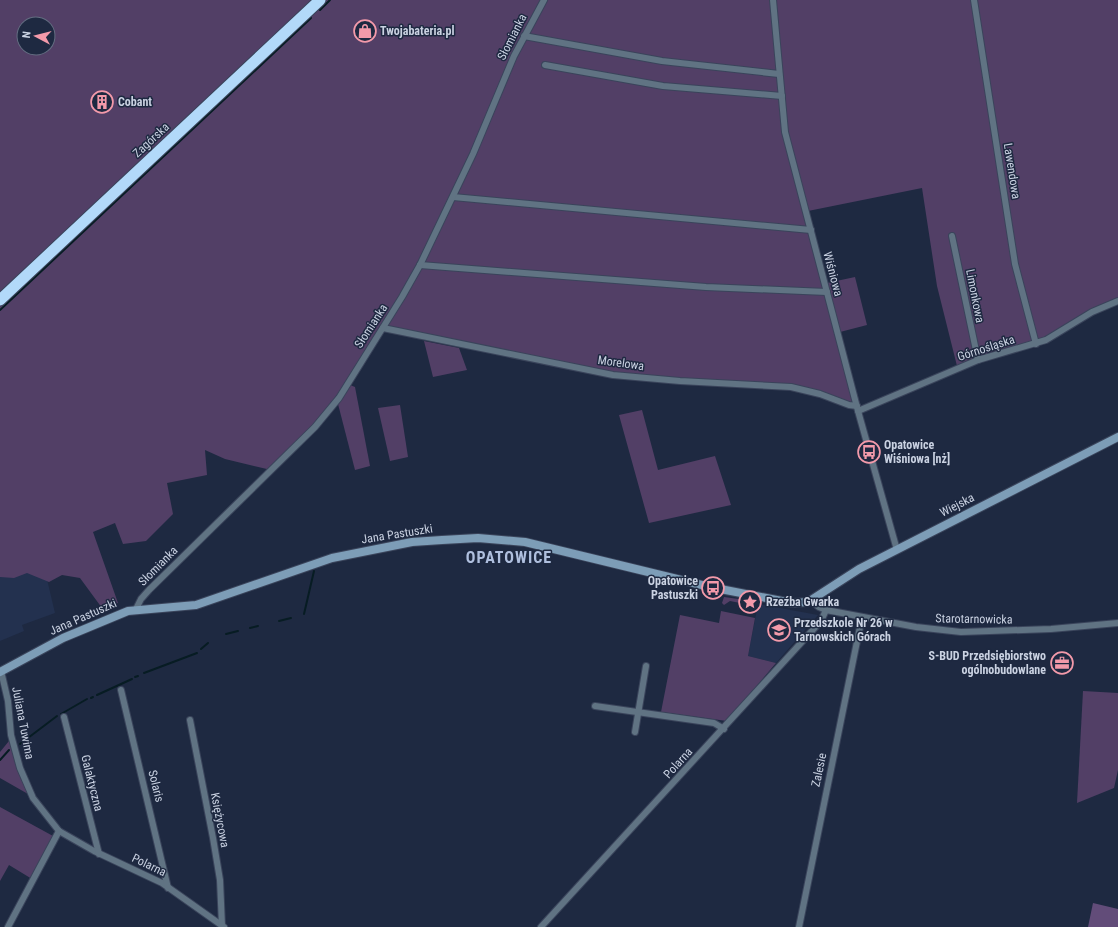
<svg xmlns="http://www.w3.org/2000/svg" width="1118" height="927" viewBox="0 0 1118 927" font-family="'Roboto Condensed',sans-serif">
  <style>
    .built { fill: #23314f }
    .green { fill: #523f66; fill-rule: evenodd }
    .forest { fill: #624c79 }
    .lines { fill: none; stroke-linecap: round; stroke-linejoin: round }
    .stream { stroke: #071c23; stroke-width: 2 }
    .street-casing { stroke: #3a445b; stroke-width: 8 }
    .secondary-casing { stroke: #3a445b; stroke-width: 10 }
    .highway-casing { stroke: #3a445b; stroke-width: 13 }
    .street { stroke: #607383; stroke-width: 6 }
    .secondary { stroke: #7d9db7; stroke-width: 8 }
    .highway { stroke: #b2d9f9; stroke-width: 11 }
    .labels { text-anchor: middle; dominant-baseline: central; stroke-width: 3; stroke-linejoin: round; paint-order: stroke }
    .poi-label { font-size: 12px; font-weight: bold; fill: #cad2e2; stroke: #1e2941; text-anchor: start }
    .street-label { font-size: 12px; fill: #cad2e2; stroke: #1e2941 }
    .district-label { font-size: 16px; font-weight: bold; letter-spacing: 1px; fill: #afbfde; stroke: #1e2941 }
  </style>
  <rect width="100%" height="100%" fill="#1e2941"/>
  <g class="built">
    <path d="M 0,464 L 28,499 L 55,613 L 22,625 L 24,631 L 0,641 Z"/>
    <path d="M 758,604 L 818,615 L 776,663 L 748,656 Z"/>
  </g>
  <g class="green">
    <path d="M 0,0 L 1118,0 L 1118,302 L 1086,317 L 1055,336 L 958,370 L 937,286 L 922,188 L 808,211 L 828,292 L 862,411 L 824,395 L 794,389 L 627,377 L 381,331 L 319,423 L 271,470 L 225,459 L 205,450 L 207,475 L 167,483 L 173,514 L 146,541 L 123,544 L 115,523 L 93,532 L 118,603 L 102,608 L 80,578 L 62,575 L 49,582 L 27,573 L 14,578 L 0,577 ZM 24,24 L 48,24 L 48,48 L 24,48 Z"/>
    <path d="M 855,277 L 867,325 L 840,332 L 827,283 Z"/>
    <path d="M 424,341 L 459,348 L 467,370 L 433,377 Z"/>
    <path d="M 350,385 L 355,387 L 370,466 L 355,470 L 338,404 Z"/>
    <path d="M 400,405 L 408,457 L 390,461 L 378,408 Z"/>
    <path d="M 642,410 L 658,470 L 715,456 L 731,505 L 649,523 L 619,415 Z"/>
    <path d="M 724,597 L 753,601 L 753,603 L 750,605 L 730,601 L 724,605 L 722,603 Z"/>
    <path d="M 721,611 L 755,618 L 748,656 L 776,663 L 727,721 L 661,712 L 680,615 L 719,623 Z"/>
    <path d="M 1083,691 L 1118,693 L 1118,770 L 1114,788 L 1077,803 Z"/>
    <path d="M 9,741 L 18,772 L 28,794 L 0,778 L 0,752 Z"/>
    <path d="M 0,807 L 53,836 L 32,879 L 9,865 L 0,881 Z"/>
  </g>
  <path class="forest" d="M 1093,903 L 1118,909 L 1118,927 L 1088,927 Z"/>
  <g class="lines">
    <g class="stream">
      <path d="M 320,10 L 330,0"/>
      <path d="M 0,310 L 311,18"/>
      <path d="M 304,614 L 314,571"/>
      <path d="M 279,621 L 291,618"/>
      <path d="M 250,628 L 258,626"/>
      <path d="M 226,634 L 238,631"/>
      <path d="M 201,649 L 208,643"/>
      <path d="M 144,673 L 197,653"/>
      <path d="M 135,677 L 138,676"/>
      <path d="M 97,695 L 132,679"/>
      <path d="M 91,698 L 93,697"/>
      <path d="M 61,714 L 87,699"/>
      <path d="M 20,744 L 57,716"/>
      <path d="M 0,760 L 9,750"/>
    </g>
    <g class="street-casing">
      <g id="street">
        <path d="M 773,0 L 785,132 L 858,411 L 897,550"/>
        <path d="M 974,0 L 1015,264 L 1036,344"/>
        <path d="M 524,36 L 662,61 L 779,74"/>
        <path d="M 545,65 L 663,86 L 782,96"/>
        <path d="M 453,197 L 811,230"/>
        <path d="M 952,236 L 978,360"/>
        <path d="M 420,265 L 706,287 L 827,292"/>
        <path d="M 383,328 L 613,375 L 680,381 L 791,387 L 820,394 L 849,405 L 857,406"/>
        <path d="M 858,411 L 978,360 L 1046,340 L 1092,312 L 1118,301"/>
        <path d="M 811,601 L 819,607 L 826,610 L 916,627 L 961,632 L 1051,629 L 1118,623"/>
        <path d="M 136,609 L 141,599 L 149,590 L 315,427 L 339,398 L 402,297 L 420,265 L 473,154 L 514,56 L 544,0"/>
        <path d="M 1,671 L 8,701 L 11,735 L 20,768 L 33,798 L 59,831 L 94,851 L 162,883 L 224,927"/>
        <path d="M 121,690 L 168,888"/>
        <path d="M 595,706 L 714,723 L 724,729"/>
        <path d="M 64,717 L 99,854"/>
        <path d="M 190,720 L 213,838 L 220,880 L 222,926"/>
        <path d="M 635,732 L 646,666"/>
        <path d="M 8,927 L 59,831"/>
        <path d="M 541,927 L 821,621 L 826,610"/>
        <path d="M 799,927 L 862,617"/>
      </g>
    </g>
    <g class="secondary-casing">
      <path id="secondary" d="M 0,672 L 63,638 L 128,611 L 196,605 L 332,558 L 412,542 L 442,540 L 478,538 L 525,542 L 710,587 L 792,603 L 808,602 L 859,569 L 1118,437"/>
    </g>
    <g class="highway-casing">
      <path id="highway" d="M 0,300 L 320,0"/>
    </g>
    <use href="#street" class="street"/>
    <use href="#secondary" class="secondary"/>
    <use href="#highway" class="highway"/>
  </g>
  <defs>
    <g id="shop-ring" transform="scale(1.15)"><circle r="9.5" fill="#1e2941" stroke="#f39aaa" stroke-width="1.5"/><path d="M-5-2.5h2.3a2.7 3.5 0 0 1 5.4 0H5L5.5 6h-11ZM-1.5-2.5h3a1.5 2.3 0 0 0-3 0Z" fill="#f39aaa"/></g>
    <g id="building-ring" transform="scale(1.15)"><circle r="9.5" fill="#1e2941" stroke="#f39aaa" stroke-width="1.5"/><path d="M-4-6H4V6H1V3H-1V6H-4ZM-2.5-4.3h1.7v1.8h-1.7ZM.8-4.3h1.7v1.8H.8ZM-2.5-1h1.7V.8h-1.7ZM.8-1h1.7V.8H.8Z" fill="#f39aaa"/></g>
    <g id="bus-ring" transform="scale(1.15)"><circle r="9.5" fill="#1e2941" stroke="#f39aaa" stroke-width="1.5"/><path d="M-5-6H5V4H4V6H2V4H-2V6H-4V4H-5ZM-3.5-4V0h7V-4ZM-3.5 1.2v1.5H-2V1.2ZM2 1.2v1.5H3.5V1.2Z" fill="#f39aaa"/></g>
    <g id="sight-ring" transform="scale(1.15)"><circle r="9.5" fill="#1e2941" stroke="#f39aaa" stroke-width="1.5"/><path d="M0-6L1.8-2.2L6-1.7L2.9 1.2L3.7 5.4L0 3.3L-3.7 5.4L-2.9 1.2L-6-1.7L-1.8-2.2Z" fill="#f39aaa"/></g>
    <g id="school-ring" transform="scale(1.15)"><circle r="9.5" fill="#1e2941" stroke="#f39aaa" stroke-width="1.5"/><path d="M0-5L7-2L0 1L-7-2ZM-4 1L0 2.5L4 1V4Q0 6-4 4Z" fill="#f39aaa"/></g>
    <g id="office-ring" transform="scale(1.15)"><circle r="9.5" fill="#1e2941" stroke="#f39aaa" stroke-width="1.5"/><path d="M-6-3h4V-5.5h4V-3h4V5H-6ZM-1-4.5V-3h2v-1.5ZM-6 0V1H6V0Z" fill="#f39aaa"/></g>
  </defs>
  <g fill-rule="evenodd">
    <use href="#shop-ring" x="365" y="31"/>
    <use href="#building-ring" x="102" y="102"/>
    <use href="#bus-ring" x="869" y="452"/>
    <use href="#bus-ring" x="713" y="588"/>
    <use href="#sight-ring" x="750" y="602"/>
    <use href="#school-ring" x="779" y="630"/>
    <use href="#office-ring" x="1062" y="663"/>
  </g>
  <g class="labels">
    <g class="poi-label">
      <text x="380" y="31">Twojabateria.pl</text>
      <text x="118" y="102">Cobant</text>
      <text x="884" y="445">Opatowice<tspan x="884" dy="14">Wiśniowa [nż]</tspan></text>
      <text x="698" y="581" text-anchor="end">Opatowice<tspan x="698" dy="14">Pastuszki</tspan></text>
      <text x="766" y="602">Rzeźba Gwarka</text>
      <text x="794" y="623">Przedszkole Nr 26 w<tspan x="794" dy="14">Tarnowskich Górach</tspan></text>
      <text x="1046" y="656" text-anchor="end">S-BUD Przedsiębiorstwo<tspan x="1046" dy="14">ogólnobudowlane</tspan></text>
    </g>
    <g class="street-label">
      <text transform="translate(512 37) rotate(-63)">Słomianka</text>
      <text transform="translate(151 140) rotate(-43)">Zagórska</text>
      <text transform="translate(1012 171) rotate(81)">Lawendowa</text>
      <text transform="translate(833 274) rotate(75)">Wiśniowa</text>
      <text transform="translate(975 296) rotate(79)">Limonkowa</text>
      <text transform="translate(371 326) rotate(-57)">Słomianka</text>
      <text transform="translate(986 348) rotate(-18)">Górnośląska</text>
      <text transform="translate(621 363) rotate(8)">Morelowa</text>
      <text transform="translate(957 505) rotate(-27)">Wiejska</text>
      <text transform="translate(397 534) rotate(-9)">Jana Pastuszki</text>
      <text transform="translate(158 566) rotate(-45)">Słomianka</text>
      <text transform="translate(83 617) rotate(-24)">Jana Pastuszki</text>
      <text transform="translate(974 619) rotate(1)">Starotarnowicka</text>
      <text transform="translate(23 723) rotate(79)">Juliana Tuwima</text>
      <text transform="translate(678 763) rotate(-48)">Polarna</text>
      <text transform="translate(819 770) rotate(-78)">Zalesie</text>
      <text transform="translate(92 783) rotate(76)">Galaktyczna</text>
      <text transform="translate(156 786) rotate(76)">Solaris</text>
      <text transform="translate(220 820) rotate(79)">Księżycowa</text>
      <text transform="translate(149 865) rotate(26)">Polarna</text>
    </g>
    <g class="district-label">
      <text x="509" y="557">OPATOWICE</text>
    </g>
  </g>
  <g transform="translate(36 36) rotate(277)"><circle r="19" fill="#1e2941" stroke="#636d81"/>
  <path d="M0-3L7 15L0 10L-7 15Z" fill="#f39aaa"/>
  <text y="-6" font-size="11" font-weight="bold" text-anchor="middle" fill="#cad2e2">N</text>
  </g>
</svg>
